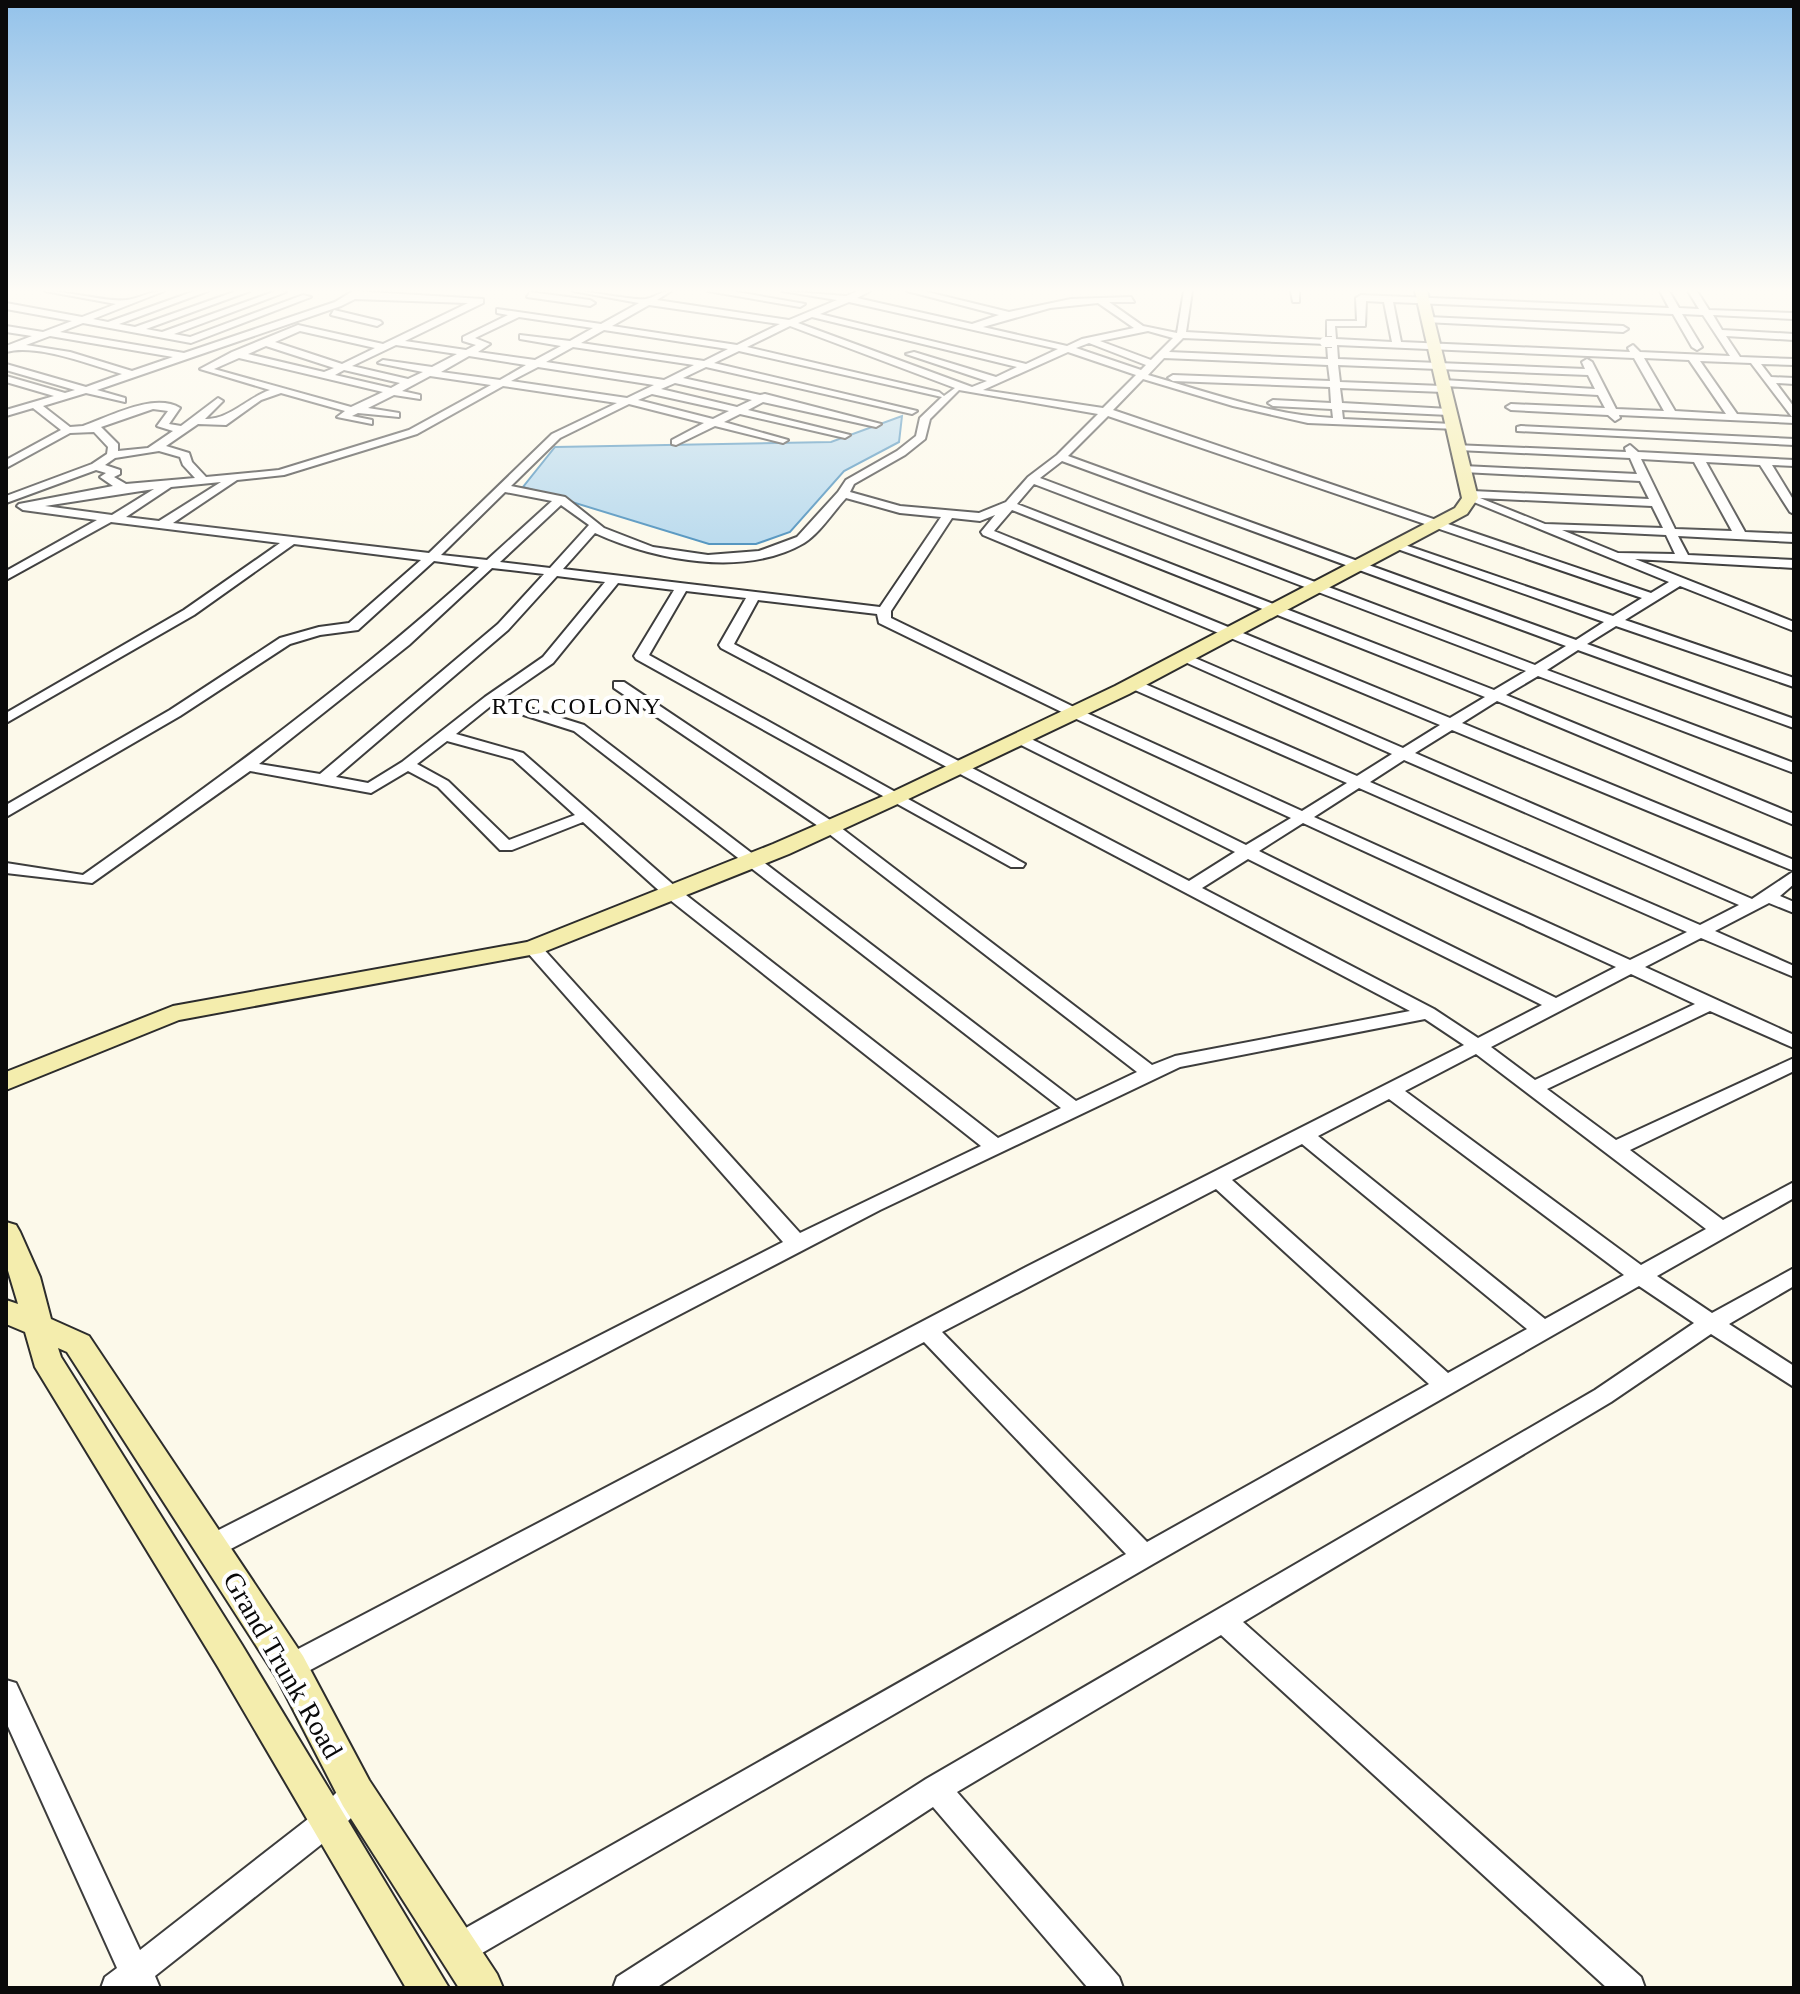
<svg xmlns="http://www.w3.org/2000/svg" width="1800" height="1994" viewBox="0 0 1800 1994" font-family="Georgia,serif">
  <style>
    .water { fill: #b5d8ed; stroke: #458cbb; stroke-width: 2 }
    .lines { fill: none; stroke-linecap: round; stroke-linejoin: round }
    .street-casing { stroke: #3d3d3d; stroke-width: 4 }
    .secondary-casing { stroke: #2c2c2c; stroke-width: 4 }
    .street { fill: #fff; fill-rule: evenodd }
    .secondary { fill: #f4edad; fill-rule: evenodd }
    .street-bridge-casing { stroke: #3d3d3d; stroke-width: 12; stroke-linecap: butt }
    .street-bridge { stroke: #fff; stroke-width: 10 }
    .labels { text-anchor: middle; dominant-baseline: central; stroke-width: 8; stroke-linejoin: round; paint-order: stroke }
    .far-quarter-label { font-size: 24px; letter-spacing: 2px; fill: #0a0a0a; stroke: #fff }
    .near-street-label { font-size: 28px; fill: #0a0a0a; stroke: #fff }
  </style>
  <rect width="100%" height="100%" fill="#fcf9ea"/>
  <path class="water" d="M 902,416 L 899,442 L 844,471 L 790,532 L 756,544 L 709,544 L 523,487 L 555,447 L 831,442 Z"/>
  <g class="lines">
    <g class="street-casing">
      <g id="street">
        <path d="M 45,291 C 68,291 110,303 127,300 C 141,298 150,291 164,291 L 93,319 L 108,322 L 195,291 L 208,291 L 119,324 L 135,327 L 237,291 L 250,291 L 146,329 L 162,332 L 276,291 L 286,292 L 174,334 L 190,337 L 303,295 L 311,297 L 191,343 L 83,323 L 60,332 L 184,353 L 335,302 L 353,291 L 483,299 L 483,303 L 405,341 L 466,350 L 476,345 L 463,341 L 463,337 L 508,315 L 497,313 L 497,309 L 601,324 L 639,303 L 573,291 C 591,291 634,301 646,299 C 656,297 661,291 671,291 L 657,300 L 789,320 L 837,300 L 782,291 L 846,296 L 858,291 L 870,291 L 857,298 L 972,324 L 999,315 L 907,291 L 923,291 L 1009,312 L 1071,299 L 1131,297 L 1134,302 L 1109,302 L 1143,326 L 1177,333 L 1184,291 L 1192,291 L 1186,332 L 1327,340 L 1327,321 L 1357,321 L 1356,298 L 1361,295 L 1669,308 L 1660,291 L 1669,291 L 1679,308 L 1699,309 L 1688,291 L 1697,291 L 1709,310 L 1794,313 L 1794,319 L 1713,315 L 1722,330 L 1794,334 L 1794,340 L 1726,336 L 1740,357 L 1794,359 L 1794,365 L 1761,364 L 1771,377 L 1794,378 L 1794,384 L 1776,383 L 1794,407 L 1794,423 L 1619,415 L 1620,418 L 1615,421 L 1608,415 L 1511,410 L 1506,407 L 1511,404 L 1605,408 L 1598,395 L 1445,386 L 1449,389 L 1444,392 L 1340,388 L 1342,403 L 1449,409 L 1454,412 L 1449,415 L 1342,410 L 1343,419 L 1453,424 L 1458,427 L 1457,429 L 1308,423 L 1233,406 L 1143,379 L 1113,410 L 1651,593 L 1669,582 L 1464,498 L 1472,491 L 1649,499 L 1640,481 L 1463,472 L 1457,469 L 1463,466 L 1637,474 L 1630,458 L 1458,450 L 1453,447 L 1454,445 L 1626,452 L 1625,448 L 1630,445 L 1638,452 L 1794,460 L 1794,466 L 1772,465 L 1794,501 L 1794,514 L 1790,512 L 1760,465 L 1706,462 L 1745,532 L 1794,534 L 1794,542 L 1678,536 L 1688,555 L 1794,560 L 1794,568 L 1635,559 L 1794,622 L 1794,631 L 1680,586 L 1625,620 L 1794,678 L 1794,687 L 1616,626 L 1587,644 L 1794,719 L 1794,728 L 1578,650 L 1547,670 L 1794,763 L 1794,773 L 1538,676 L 1506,695 L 1794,814 L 1794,825 L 1497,701 L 1462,723 L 1794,860 L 1794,871 L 1452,730 L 1415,753 L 1752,899 L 1794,871 L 1794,884 L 1780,896 L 1794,902 L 1794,913 L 1769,903 L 1715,931 L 1794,966 L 1794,977 L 1701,938 L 1645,967 L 1794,1035 L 1794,1048 L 1710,1011 L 1547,1089 L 1616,1140 L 1794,1058 L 1794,1071 L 1630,1150 L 1723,1220 L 1794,1182 L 1794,1198 L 1657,1276 L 1712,1313 L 1794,1268 L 1794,1286 L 1729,1324 L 1794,1366 L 1794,1387 L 1711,1334 L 1611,1402 L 1243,1622 L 1641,1977 L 1645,1988 L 1607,1988 L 1221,1635 L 957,1792 L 1119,1977 L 1123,1988 L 1088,1988 L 933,1807 L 656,1988 L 613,1988 L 617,1977 L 926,1779 L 1595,1390 L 1694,1323 L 1639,1286 L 1153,1564 L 470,1960 L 459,1964 L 448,1960 L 444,1949 L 448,1938 L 1126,1554 L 924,1342 L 299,1676 L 290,1679 L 281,1676 L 277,1667 L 281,1658 L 1026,1267 L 1464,1045 L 1425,1019 L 1180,1067 L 880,1210 L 221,1554 L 212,1557 L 203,1554 L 199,1546 L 203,1538 L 783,1242 L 527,952 L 524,948 L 527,944 L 539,944 L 800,1233 L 981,1146 L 665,896 L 583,822 L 512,850 L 500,850 L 438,787 L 408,771 L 371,793 L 250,771 L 92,883 L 6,873 L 6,863 L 83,875 C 220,778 355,680 479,567 L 434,561 L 358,630 L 320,635 L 290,644 L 180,716 L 6,817 L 6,805 L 170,710 L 280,638 L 319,627 L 349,623 L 421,560 L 294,544 L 194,615 L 6,723 L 6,713 L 184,610 L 280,543 L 111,522 L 6,580 L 6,571 L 97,520 L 23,510 L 17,506 L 19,504 L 113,486 L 100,477 L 106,473 L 96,470 L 6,503 L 6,496 L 92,464 L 107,454 L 108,447 L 94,432 L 70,433 L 6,468 L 6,460 L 61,430 L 33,408 L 6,416 L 6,410 L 54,396 L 6,382 L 6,376 L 65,393 L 75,390 L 6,370 L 6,364 L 86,387 L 122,374 C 92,365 36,343 6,352 L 6,346 L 32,336 L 6,332 L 6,326 L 43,332 L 72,321 L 6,309 L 6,303 L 82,317 L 116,304 ZM 355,299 L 468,303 L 383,344 L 298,325 L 232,352 L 200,369 L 270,390 C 247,398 229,420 205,419 L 223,401 L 218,398 L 181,426 L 169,424 L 180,408 C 154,392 109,417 83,426 L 70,427 L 43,406 L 86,393 L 125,402 L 125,398 L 97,390 L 341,306 ZM 1366,301 L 1384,302 L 1392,342 L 1336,339 L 1335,326 L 1365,326 ZM 849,302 L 1058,349 L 1026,364 L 820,314 ZM 1393,302 L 1673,314 L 1692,347 L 1697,350 L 1702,347 L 1682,314 L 1703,315 L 1730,356 L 1640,352 L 1633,345 L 1628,348 L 1630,352 L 1401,342 ZM 1098,303 L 1134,328 L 1082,339 L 1067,346 L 983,327 L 1050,308 ZM 649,305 L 780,324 L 737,345 L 612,326 ZM 519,317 L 593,328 L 570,341 L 520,335 L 520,339 L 561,346 L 535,360 L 478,352 L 490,344 L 475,338 ZM 812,317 L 1017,367 L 996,377 L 914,352 L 906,354 L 987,381 L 972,387 L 798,323 ZM 790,326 L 955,388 L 944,396 L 939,392 L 747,347 ZM 604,330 L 728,349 L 704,361 L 581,343 ZM 300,331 L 375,348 L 342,364 L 275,342 ZM 1148,331 L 1173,338 L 1151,360 L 1100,341 ZM 50,336 L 173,357 L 132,371 L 70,352 L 26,345 ZM 1183,338 L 1327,344 L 1328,359 L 1169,352 ZM 1089,343 L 1146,365 L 1141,370 L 1076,348 ZM 396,345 L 457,354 L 432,367 L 383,360 L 378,363 L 423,372 L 408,379 L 352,366 ZM 1337,345 L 1634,358 L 1664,411 L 1616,409 L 1592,362 L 1587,359 L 1582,362 L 1585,369 L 1338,359 ZM 266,346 L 334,368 L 324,372 L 248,354 ZM 573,347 L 694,365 L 664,380 L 546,362 ZM 739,351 L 942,397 L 920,418 L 916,436 L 897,451 L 846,480 L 838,492 L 797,537 L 759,551 L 708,555 L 653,547 L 604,528 L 565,497 L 511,486 L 560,438 L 629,404 L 704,423 L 672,440 L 672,444 L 676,445 L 715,426 L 783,443 L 788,440 L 724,422 L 740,414 L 845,438 L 850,435 L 748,410 L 763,402 L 876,427 L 881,424 L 765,394 L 760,395 L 683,378 L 706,367 L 912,414 L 917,411 L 714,363 ZM 1068,352 L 1136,375 L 1103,408 L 983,390 ZM 469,356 L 526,365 L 500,380 L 441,372 ZM 239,358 L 383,392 L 351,407 L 214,369 ZM 1164,358 L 1328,365 L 1330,381 L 1173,375 L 1168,378 L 1173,381 L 1330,387 L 1331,403 L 1273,400 L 1268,403 L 1273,406 L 1332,409 L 1333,418 C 1270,415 1208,392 1148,375 ZM 1644,358 L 1689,360 L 1726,414 L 1675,411 ZM 1700,361 L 1751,363 L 1792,417 L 1737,414 ZM 1338,365 L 1588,375 L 1595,389 L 1443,380 L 1438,383 L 1442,386 L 1340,382 ZM 538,367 L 654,385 L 627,398 L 511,381 ZM 344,370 L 400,383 L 391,388 L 335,375 ZM 430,376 L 491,385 L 409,430 L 279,470 L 206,477 L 192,462 L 189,453 L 166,446 L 198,424 L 226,425 L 261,400 L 281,393 L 345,411 L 337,417 L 372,424 L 372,420 L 352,416 L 358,413 L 399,417 L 399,413 L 368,408 L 394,395 L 420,399 L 420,395 L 402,391 ZM 675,383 L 752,400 L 737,407 L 661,389 ZM 503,386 L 617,403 L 552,434 L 429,553 L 173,523 L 237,480 L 284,475 L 417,434 ZM 959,390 L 1098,414 L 1057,455 L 1028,477 L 1006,502 L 979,513 L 900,506 L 850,492 L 854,484 L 905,455 L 925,439 L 930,419 ZM 652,394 L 729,411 L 713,419 L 638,400 ZM 153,409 L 168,411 L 157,426 L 173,431 L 148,448 L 118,451 L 118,444 L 101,427 ZM 1108,416 L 1642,598 L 1613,616 L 1399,543 L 1389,546 L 1604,622 L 1576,640 L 1068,456 ZM 159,451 L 180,457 L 183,465 L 195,478 L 126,484 L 114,477 L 120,474 L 120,470 L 105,465 L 115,458 ZM 1641,459 L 1694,462 L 1732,531 L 1675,529 ZM 1062,461 L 1566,646 L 1535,665 L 1040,478 ZM 221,482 L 159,521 L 126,517 L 171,487 ZM 1034,484 L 1526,671 L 1494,690 L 1017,504 ZM 154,489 L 112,515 L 45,506 ZM 505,492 L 552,501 L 487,560 L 441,555 ZM 846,498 L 900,513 L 941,517 L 880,607 L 563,569 L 595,533 C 654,560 744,578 804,543 C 819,534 833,512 846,498 ZM 1480,498 L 1652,506 L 1663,528 L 1545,524 ZM 561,505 L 589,525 L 550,568 L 500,562 ZM 1012,510 L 1485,697 L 1450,718 L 994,531 ZM 995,515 L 981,532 L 983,535 L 1440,725 L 1403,748 L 1188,655 L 1178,655 L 1176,658 L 1392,754 L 1357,776 L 1138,681 L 1128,681 L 1128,687 L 1347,783 L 1302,811 L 1080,710 L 891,618 L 891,611 L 952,518 L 980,521 ZM 1562,530 L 1666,535 L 1675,554 L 1618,553 ZM 492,568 L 544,574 L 498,624 L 320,774 L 259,764 L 409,645 ZM 557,576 L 605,582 L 543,657 L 485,697 L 402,762 L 368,783 L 336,777 L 508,630 ZM 618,583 L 674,590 L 634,656 L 636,659 L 1011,867 L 1023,867 L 1025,864 L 649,655 L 686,591 L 746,598 L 719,645 L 721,648 L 1410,1011 L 1175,1056 L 1152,1065 L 836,824 L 624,682 L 614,682 L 614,688 L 824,830 L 1137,1072 L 1076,1101 L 584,725 L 501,699 L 553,663 ZM 758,600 L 877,614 L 879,623 L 1070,716 L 1291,818 L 1246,845 L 1025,736 L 1015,736 L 1015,742 L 1235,852 L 1189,881 L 734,644 ZM 492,705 L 574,731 L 1061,1108 L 998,1138 L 677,888 L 523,753 L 456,734 ZM 447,741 L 513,759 L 575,815 L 509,840 L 448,781 L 417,764 ZM 1404,760 L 1739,905 L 1700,925 L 1370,782 ZM 1359,788 L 1687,932 L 1630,960 L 1314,817 ZM 1303,823 L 1616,967 L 1556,998 L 1259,851 ZM 1248,859 L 1542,1005 L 1478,1038 L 1434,1009 L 1202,888 ZM 1631,974 L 1695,1004 L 1535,1080 L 1491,1047 ZM 1476,1054 L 1706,1229 L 1641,1265 L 1405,1091 ZM 1389,1099 L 1624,1275 L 1545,1319 L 1318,1136 ZM 1302,1144 L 1527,1329 L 1448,1373 L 1232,1180 ZM 1216,1189 L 1429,1384 L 1147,1542 L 942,1332 Z"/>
        <path d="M 708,291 L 731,291 L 805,304 L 800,307 Z"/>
        <path d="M 1291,291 L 1299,291 L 1299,302 L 1293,302 Z"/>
        <path d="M 530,292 L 590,300 L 595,303 L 590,306 L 527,297 Z"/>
        <path d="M 334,310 L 380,321 L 382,323 L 377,326 L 331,315 Z"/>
        <path d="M 1428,317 L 1623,326 L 1628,329 L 1623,332 L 1425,322 Z"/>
        <path d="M 1521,426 L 1794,439 L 1794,445 L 1517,431 L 1517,427 Z"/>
        <path d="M 6,1680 L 16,1683 L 140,1950 L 317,1812 L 346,1783 L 356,1779 L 366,1783 L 370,1793 L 366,1803 L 337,1832 L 155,1976 L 160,1988 L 101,1988 L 105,1977 L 117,1968 L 6,1722 Z"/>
      </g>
    </g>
    <g class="secondary-casing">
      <g id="secondary">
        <path d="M 1415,291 L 1427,291 L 1478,498 L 1467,514 L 1129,694 L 902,802 L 789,854 L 541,953 L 179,1020 L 6,1090 L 6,1072 L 173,1006 L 527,942 L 773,844 L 888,794 L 1115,686 L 1455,508 L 1462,498 Z"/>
        <path d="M 6,1222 L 16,1225 L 20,1232 L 40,1277 L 51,1319 L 89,1336 L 303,1656 L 369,1780 L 497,1974 L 503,1988 L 459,1988 L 343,1806 L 277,1678 L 67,1352 L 58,1348 L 61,1357 L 242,1645 L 449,1988 L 406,1988 L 218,1667 L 35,1367 L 25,1332 L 6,1324 L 6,1300 L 18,1304 L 6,1264 Z"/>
      </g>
    </g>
    <use href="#street" class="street"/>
    <use href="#secondary" class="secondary"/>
    <g class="street-bridge-casing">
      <path id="street-bridge" d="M 1325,342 L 1332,342"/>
    </g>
    <use href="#street-bridge" class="street-bridge"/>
  </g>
  <linearGradient id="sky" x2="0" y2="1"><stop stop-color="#93c2ea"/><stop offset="0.51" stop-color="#fefcf6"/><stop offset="1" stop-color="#fefcf6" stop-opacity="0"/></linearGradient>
  <rect width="1800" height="570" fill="url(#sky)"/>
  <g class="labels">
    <g class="far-quarter-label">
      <text x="577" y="706">RTC COLONY</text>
    </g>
    <g class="near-street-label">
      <text transform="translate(283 1665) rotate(60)">Grand Trunk Road</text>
    </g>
  </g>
  <rect width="1800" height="1994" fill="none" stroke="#0a0a0a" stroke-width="16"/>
</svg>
